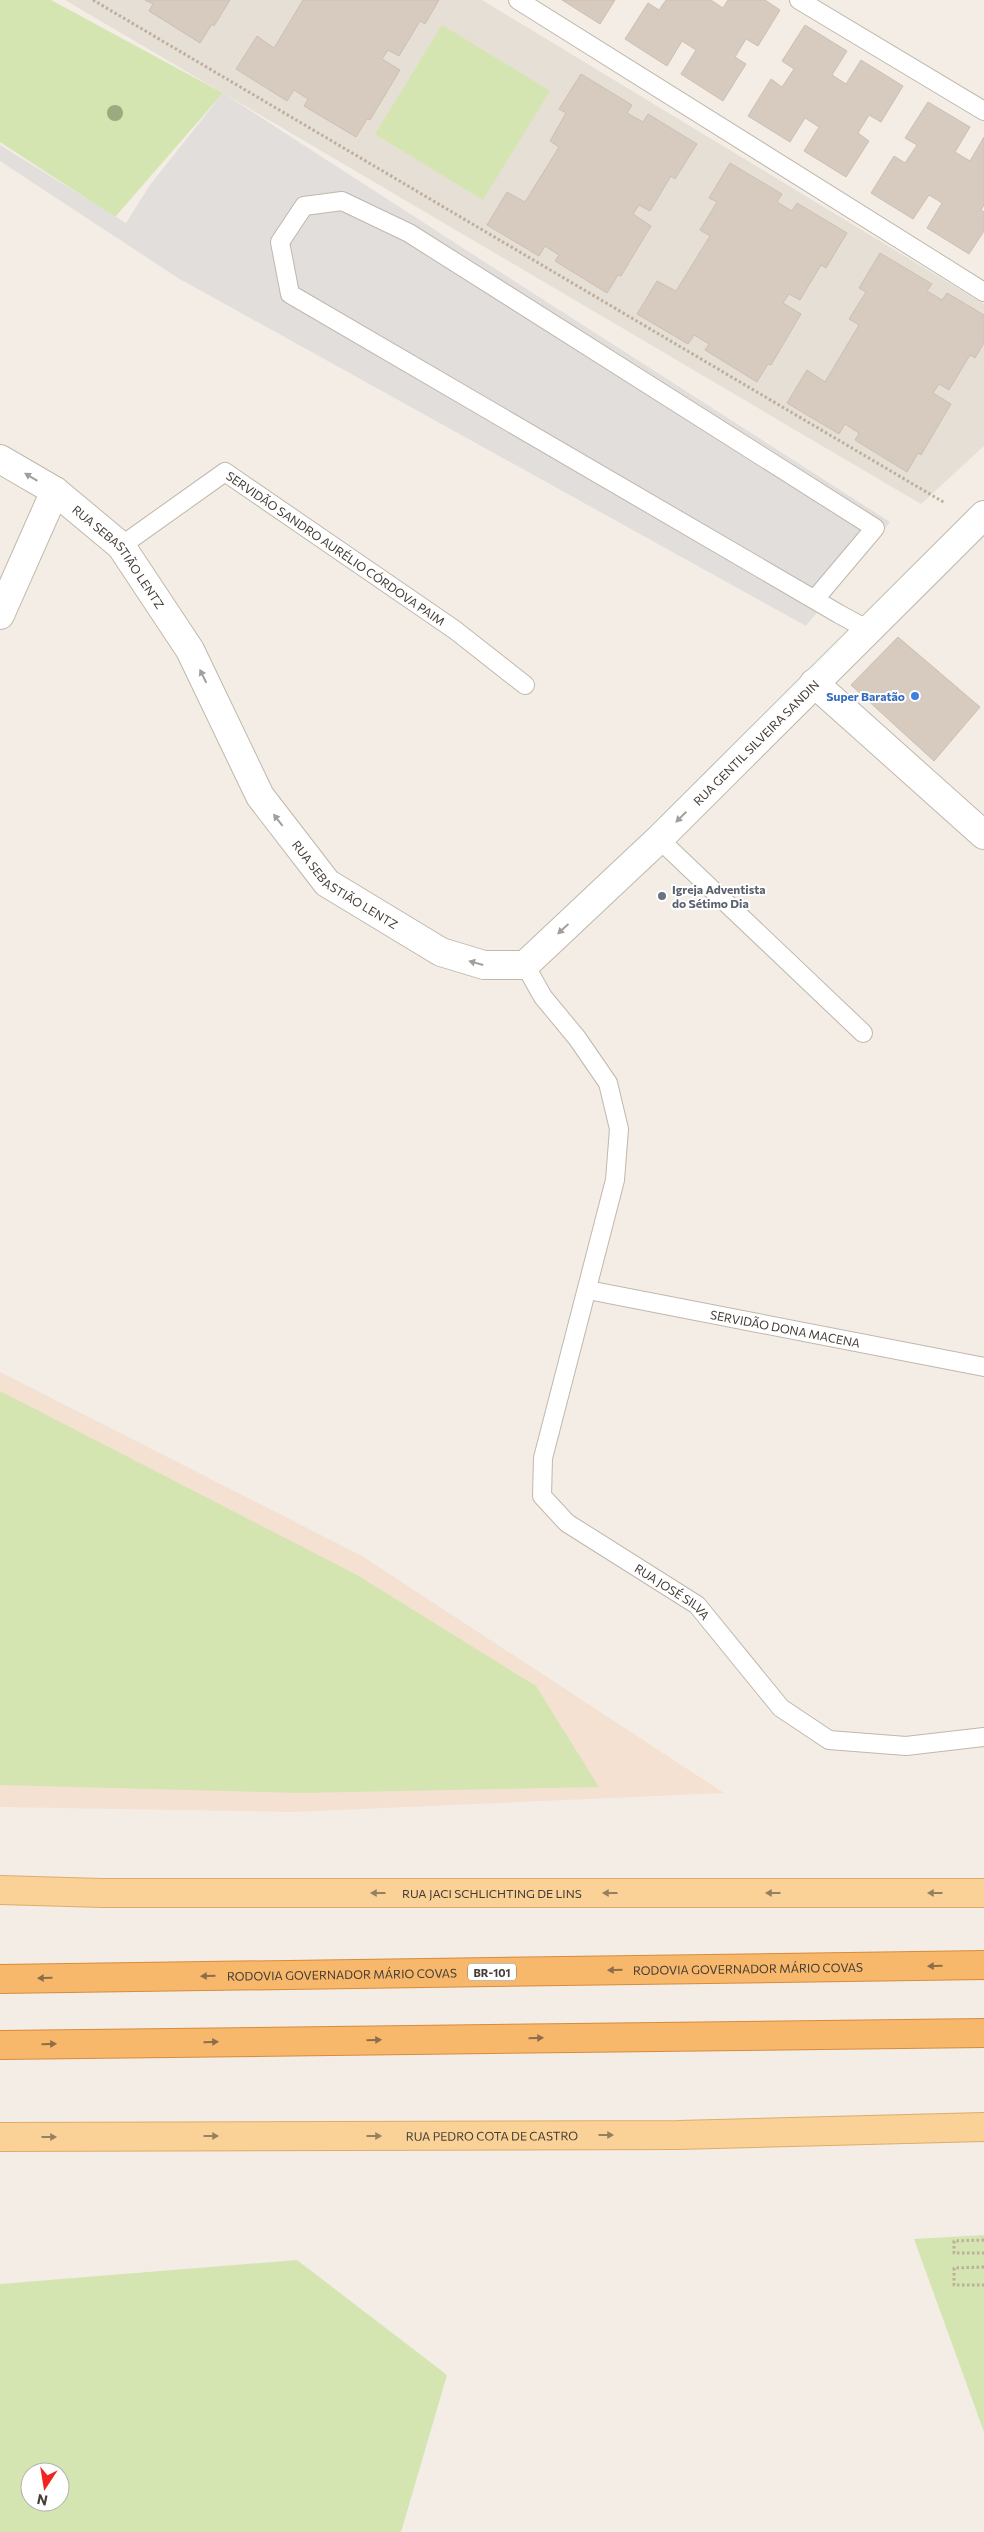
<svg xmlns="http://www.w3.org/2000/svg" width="984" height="2532" viewBox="0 0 984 2532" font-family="Commissioner,sans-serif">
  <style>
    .residential { fill: #e6dfd5 }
    .commercial { fill: #f4e1d2 }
    .green { fill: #d4e5b1; fill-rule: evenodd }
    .parking { fill: #e1dedb }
    .building { fill: #d7cbbf; stroke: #cebfb0 }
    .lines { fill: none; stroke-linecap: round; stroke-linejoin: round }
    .service-casing { stroke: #c1b7ac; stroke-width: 20 }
    .minor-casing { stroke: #c1b7ac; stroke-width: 30 }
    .tertiary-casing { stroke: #c1b7ac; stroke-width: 30 }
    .primary-casing { stroke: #dfac68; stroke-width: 30 }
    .motorway-casing { stroke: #d78b3c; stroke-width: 30 }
    .path { stroke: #bfae9b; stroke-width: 3; stroke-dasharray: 2.5 2.5; stroke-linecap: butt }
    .service { stroke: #fff; stroke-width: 18 }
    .minor { stroke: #fff; stroke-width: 28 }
    .tertiary { stroke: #fff; stroke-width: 28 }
    .primary { stroke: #fad298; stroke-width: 28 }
    .motorway { stroke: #f8b86c; stroke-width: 28 }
    .tree { fill: #99ab7f }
    .oneway { fill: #a29e9a }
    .oneway2 { fill: #968062 }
    .oneway3 { fill: #8d6e4c }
    .shop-dot { fill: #3f7fe0; stroke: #fff; stroke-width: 2 }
    .worship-dot { fill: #6b7280; stroke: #fff; stroke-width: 2 }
    .labels { text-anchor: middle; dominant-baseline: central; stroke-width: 4; stroke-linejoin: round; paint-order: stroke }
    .shield { fill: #fff; stroke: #7d7772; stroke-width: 1 }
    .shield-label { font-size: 11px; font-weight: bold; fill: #453d36 }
    .street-label { font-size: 12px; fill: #453d36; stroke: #fff }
    .shop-label { font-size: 12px; font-weight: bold; fill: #366cbe; stroke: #fff; text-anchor: end }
    .worship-label { font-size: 12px; font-weight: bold; fill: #5b616d; stroke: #fff; text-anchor: start }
  </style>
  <rect width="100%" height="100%" fill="#f3ede6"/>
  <path class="residential" d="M 65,0 L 482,0 L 984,304 L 984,446 L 921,504 Z"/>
  <path class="commercial" d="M 0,1372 L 362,1556 L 724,1793 L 293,1812 L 0,1807 Z"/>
  <g class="green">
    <path d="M 0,0 L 51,0 L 223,93 L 115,217 L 0,142 Z"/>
    <path d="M 442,25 L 550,91 L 483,200 L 375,134 Z"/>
    <path d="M 0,1391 L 357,1575 L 536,1686 L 599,1787 L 300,1793 L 0,1785 Z"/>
    <path d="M 984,2235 L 984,2432 L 914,2239 Z"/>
    <path d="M 297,2260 L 447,2375 L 401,2532 L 0,2532 L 0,2284 ZM 30,2472 L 60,2472 L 60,2502 L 30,2502 Z"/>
  </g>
  <path class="parking" d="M 223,93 L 466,250 L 890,522 L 806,626 L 178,278 L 0,161 L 0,145 L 126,223 L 150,185 Z"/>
  <g class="building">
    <path d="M 145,0 L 230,0 L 214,26 L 212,24 L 200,43 L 149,11 L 153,4 Z"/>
    <path d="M 303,0 L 439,0 L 425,24 L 420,21 L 399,56 L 388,50 L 382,59 L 400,70 L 370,120 L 367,119 L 356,137 L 304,106 L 308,99 L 294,90 L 287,101 L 236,69 L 257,36 L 274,48 Z"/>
    <path d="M 562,0 L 615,0 L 600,24 Z"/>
    <path d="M 666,0 L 711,0 L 723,8 L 728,0 L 765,0 L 780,10 L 758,46 L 746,39 L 735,57 L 746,64 L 723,101 L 681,74 L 696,50 L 682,41 L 667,66 L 625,39 L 648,3 L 659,10 Z"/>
    <path d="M 805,25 L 847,51 L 832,75 L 846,84 L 861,60 L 903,86 L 881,122 L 869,115 L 858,133 L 869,141 L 846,177 L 804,151 L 819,127 L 805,118 L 790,142 L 748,116 L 771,79 L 782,87 L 794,69 L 782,61 Z"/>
    <path d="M 581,74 L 632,105 L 627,113 L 643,122 L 648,114 L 697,144 L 675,179 L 671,176 L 650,211 L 639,205 L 633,214 L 651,226 L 621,276 L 618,275 L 607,293 L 555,261 L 559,255 L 545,246 L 539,256 L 487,225 L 507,192 L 525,202 L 559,147 L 550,141 L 566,113 L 559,109 Z"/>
    <path d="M 928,102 L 970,127 L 955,152 L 970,161 L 984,137 L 984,205 L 981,210 L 984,212 L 984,231 L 969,254 L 927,228 L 942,203 L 929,195 L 913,219 L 871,193 L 894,156 L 905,163 L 917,145 L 905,138 Z"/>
    <path d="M 730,163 L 782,194 L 777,202 L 792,211 L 797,203 L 847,233 L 826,268 L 821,265 L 800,300 L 789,294 L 783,303 L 801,314 L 771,365 L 768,364 L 757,382 L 705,350 L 709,344 L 694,335 L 688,344 L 637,314 L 657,281 L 676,291 L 710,236 L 700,230 L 717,202 L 709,198 Z"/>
    <path d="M 880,253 L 932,284 L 927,291 L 942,300 L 947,293 L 984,315 L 984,343 L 975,358 L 970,355 L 949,390 L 939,384 L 933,393 L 951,404 L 921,455 L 918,453 L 907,472 L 855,440 L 859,433 L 845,424 L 839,434 L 787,403 L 807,370 L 825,382 L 859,325 L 849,319 L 866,292 L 859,288 Z"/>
    <path d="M 898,637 L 980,707 L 934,761 L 851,685 Z"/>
  </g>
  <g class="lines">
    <g class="service-casing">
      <g id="service">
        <path d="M 518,0 L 984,292"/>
        <path d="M 799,0 L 984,111"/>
        <path id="s1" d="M 121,546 L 225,472 L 455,630 L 525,685"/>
        <path d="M 815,599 L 875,528 L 409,233 L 342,201 L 304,206 L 280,242 L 290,294 L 839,614 L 870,631"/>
        <path d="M 659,839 L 863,1033"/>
        <path id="s2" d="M 525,965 L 543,997 L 577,1038 L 608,1083 L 619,1129 L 615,1180 L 543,1458 L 542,1496 L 567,1523 L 697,1605 L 781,1708 L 829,1740 L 906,1746 L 984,1737"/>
        <path id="s3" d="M 588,1290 L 984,1367"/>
      </g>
    </g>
    <g class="minor-casing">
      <g id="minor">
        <path d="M 0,615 L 55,491"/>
        <path d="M 814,683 L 984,835"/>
      </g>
    </g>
    <g class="tertiary-casing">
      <g id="tertiary">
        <path id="s4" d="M 0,459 L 55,491 L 121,546 L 190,650 L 260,796 L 327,883 L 441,952 L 484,965 L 525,965 L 659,839 L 984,515"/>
      </g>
    </g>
    <g class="primary-casing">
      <g id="primary">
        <path id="s5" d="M 0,1890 L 102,1893 L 984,1893"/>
        <path id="s6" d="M 0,2137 L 678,2135 L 984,2127"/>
      </g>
    </g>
    <g class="motorway-casing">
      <g id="motorway">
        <path id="s7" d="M 0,1979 L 984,1965"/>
        <path d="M 0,2045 L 984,2033"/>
      </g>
    </g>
    <g class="path">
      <path d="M 93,0 L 945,503"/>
      <path d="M 984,2240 L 954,2241 L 954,2253 L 984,2253"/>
      <path d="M 984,2267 L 954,2268 L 954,2285 L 984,2285"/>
    </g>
    <use href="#service" class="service"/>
    <use href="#minor" class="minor"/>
    <use href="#tertiary" class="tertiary"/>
    <use href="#primary" class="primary"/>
    <use href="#motorway" class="motorway"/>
  </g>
  <circle class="tree" cx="115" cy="113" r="8"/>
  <defs><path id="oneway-solid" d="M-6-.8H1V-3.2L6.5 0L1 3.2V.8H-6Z" transform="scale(1.25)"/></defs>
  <g class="oneway">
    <use href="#oneway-solid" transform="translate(31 477) rotate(-149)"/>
    <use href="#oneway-solid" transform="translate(203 676) rotate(-116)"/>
    <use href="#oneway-solid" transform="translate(681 817) rotate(135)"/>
    <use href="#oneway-solid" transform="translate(278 820) rotate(-128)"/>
    <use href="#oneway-solid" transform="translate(563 929) rotate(137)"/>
    <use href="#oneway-solid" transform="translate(476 963) rotate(-164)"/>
  </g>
  <g class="oneway2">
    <use href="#oneway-solid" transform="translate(378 1893) rotate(-180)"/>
    <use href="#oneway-solid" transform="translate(610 1893) rotate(-180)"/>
    <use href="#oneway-solid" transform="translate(773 1893) rotate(-180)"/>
    <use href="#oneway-solid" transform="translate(935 1893) rotate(-180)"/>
    <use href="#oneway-solid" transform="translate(606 2135)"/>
    <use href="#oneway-solid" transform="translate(211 2136)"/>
    <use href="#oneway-solid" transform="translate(374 2136)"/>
    <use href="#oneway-solid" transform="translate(49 2137)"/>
  </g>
  <g class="oneway3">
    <use href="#oneway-solid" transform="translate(935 1966) rotate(179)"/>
    <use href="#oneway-solid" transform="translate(615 1970) rotate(179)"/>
    <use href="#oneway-solid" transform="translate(208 1976) rotate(179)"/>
    <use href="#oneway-solid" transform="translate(45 1978) rotate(179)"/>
    <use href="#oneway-solid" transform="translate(536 2038) rotate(-1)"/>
    <use href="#oneway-solid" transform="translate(374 2040) rotate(-1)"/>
    <use href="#oneway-solid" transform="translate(211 2042) rotate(-1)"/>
    <use href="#oneway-solid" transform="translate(49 2044) rotate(-1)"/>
  </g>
  <circle class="shop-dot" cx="915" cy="696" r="5"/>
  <circle class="worship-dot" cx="662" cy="896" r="5"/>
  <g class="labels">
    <rect class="shield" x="468" y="1963.5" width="48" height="17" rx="4"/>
    <g class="shield-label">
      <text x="492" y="1972">BR-101</text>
    </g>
    <g class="street-label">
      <text stroke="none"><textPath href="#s1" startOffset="262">SERVIDÃO SANDRO AURÉLIO CÓRDOVA PAIM</textPath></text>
      <text stroke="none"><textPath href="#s4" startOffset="156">RUA SEBASTIÃO LENTZ</textPath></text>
      <text stroke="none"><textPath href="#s4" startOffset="1086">RUA GENTIL SILVEIRA SANDIN</textPath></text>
      <text stroke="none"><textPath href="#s4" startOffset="561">RUA SEBASTIÃO LENTZ</textPath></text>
      <text stroke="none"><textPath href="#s3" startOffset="201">SERVIDÃO DONA MACENA</textPath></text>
      <text stroke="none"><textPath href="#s2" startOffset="731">RUA JOSÉ SILVA</textPath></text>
      <text stroke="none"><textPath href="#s5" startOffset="492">RUA JACI SCHLICHTING DE LINS</textPath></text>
      <text stroke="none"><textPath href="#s7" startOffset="748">RODOVIA GOVERNADOR MÁRIO COVAS</textPath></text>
      <text stroke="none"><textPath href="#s7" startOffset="342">RODOVIA GOVERNADOR MÁRIO COVAS</textPath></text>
      <text stroke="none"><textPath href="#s6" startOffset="492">RUA PEDRO COTA DE CASTRO</textPath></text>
    </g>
    <g class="shop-label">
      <text x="905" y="696">Super Baratão</text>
    </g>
    <g class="worship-label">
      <text x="672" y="889">Igreja Adventista<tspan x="672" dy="14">do Sétimo Dia</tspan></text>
    </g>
  </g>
  <g transform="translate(45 2487) rotate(192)"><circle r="24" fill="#ffffff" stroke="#b5b1af"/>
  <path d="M0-4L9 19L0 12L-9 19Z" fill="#f1241f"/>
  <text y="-8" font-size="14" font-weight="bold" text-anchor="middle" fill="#453d36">N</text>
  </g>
</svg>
